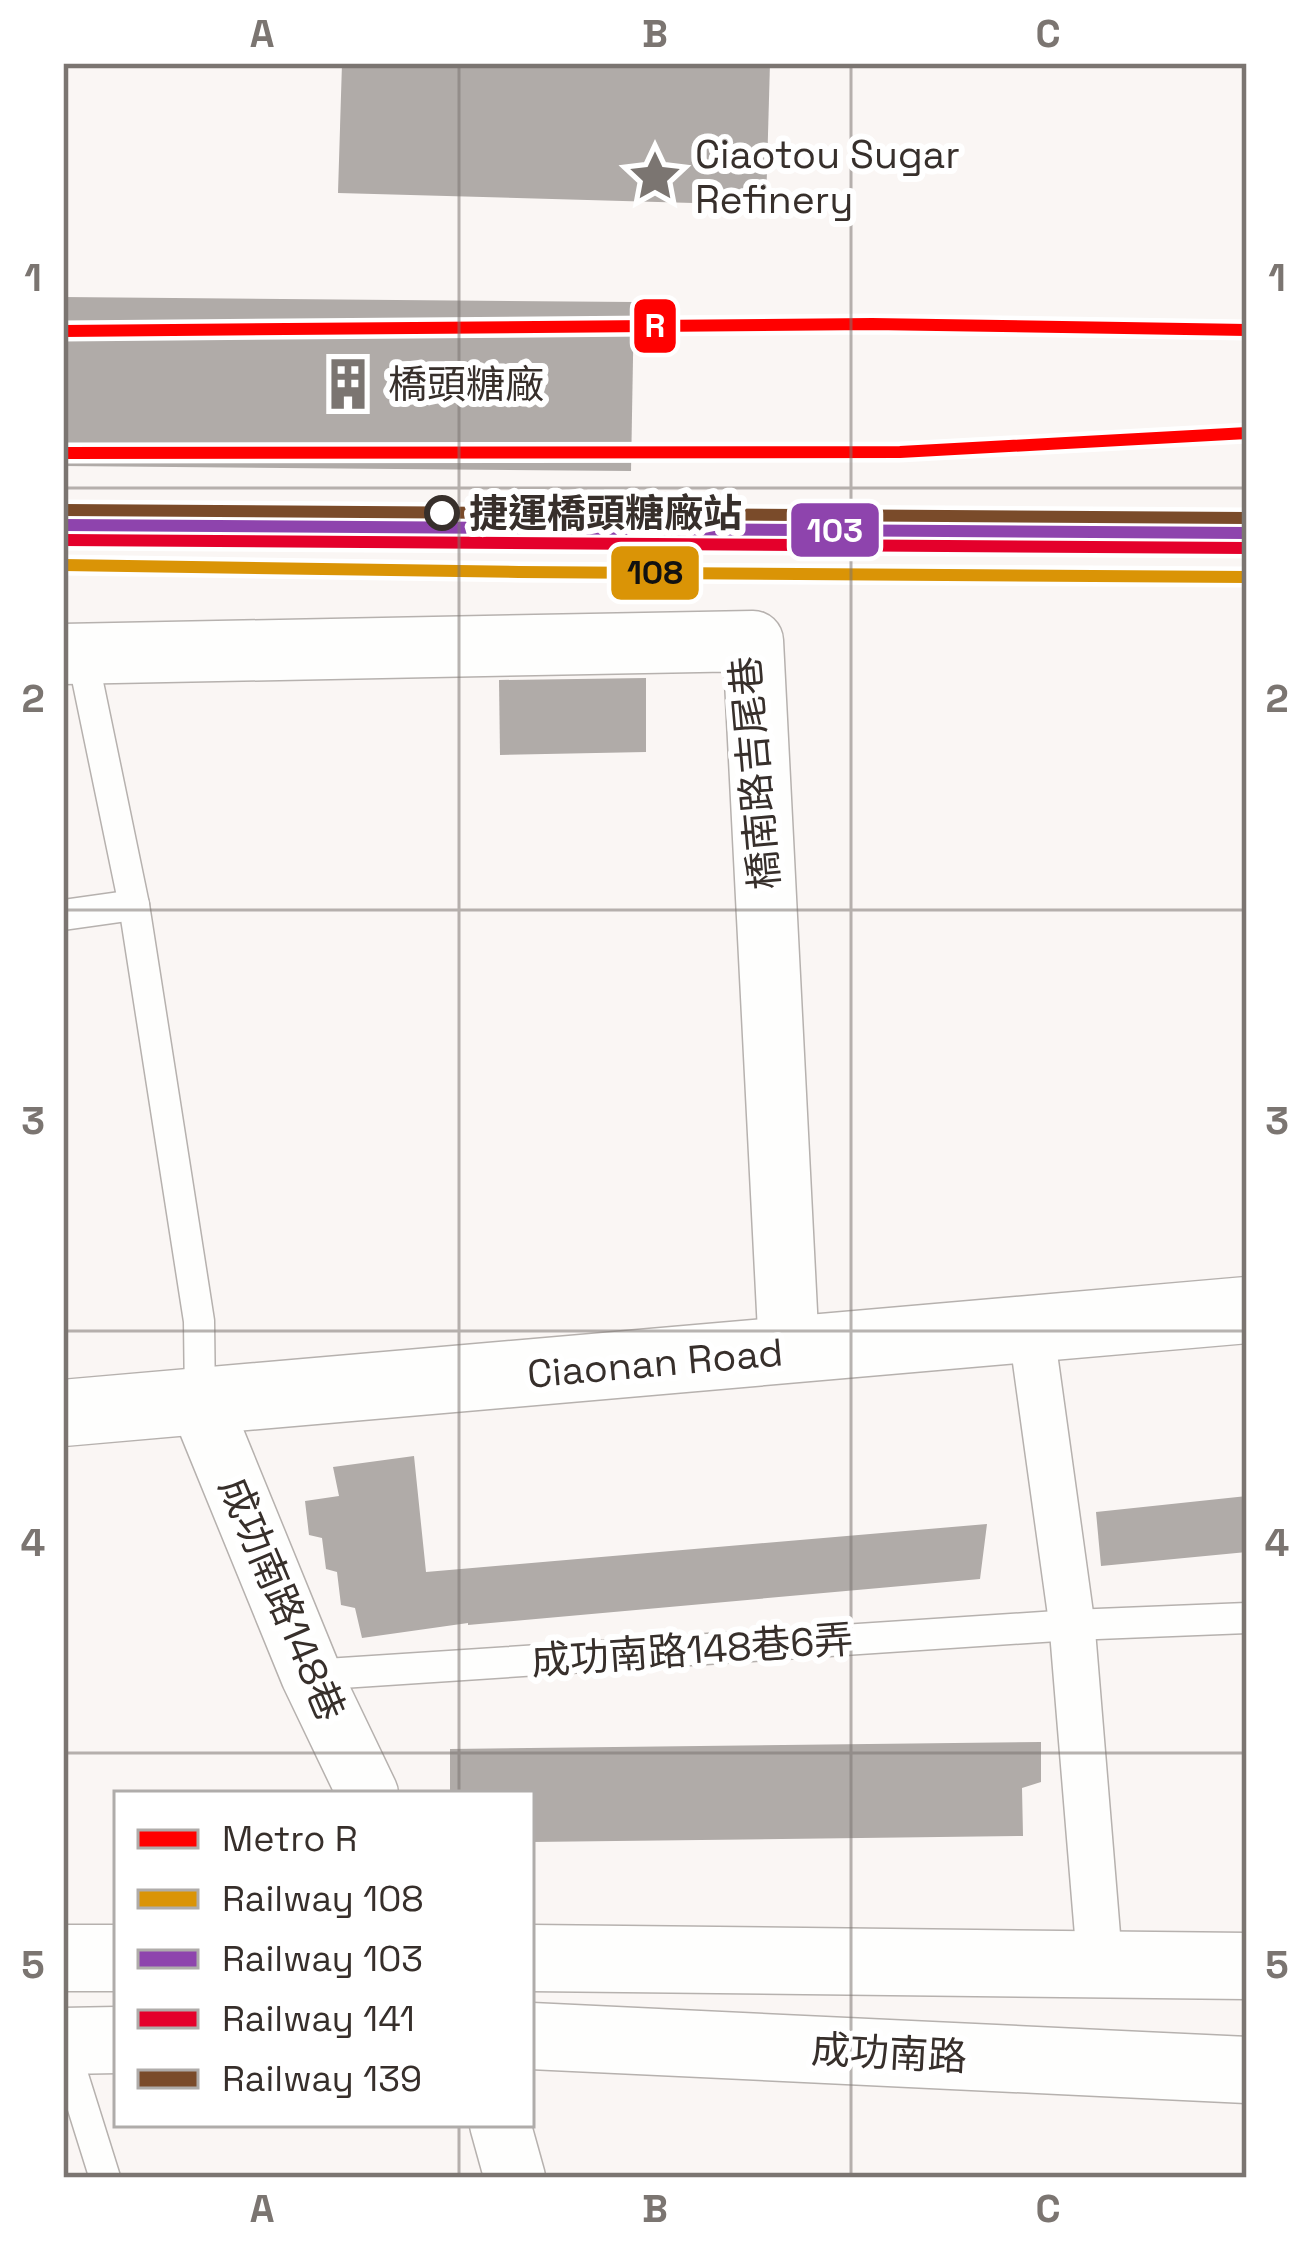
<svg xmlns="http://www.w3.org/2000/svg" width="1310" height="2241" viewBox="0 0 1310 2241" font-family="'Space Grotesk','Noto Sans TC',sans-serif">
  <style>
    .building { fill: #b0aba8 }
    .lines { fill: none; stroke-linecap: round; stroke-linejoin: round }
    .service-casing { stroke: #b6b1ae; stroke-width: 33 }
    .pedestrian-casing { stroke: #b6b1ae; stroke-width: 48 }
    .minor-casing { stroke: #b6b1ae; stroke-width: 63 }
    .tertiary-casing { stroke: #b6b1ae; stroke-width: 69 }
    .primary-casing { stroke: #b6b1ae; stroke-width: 69 }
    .service { stroke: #fefefd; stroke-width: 30 }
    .pedestrian { stroke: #fefefd; stroke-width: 45 }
    .minor { stroke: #fefefd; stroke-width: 60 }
    .tertiary { stroke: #fefefd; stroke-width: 66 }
    .primary { stroke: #fefefd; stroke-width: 66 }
    .rail-1-casing { stroke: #fff; stroke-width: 21 }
    .rail-2-casing { stroke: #fff; stroke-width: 21 }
    .rail-3-casing { stroke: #fff; stroke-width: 21 }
    .rail-4-casing { stroke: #fff; stroke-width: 21 }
    .rail-1 { stroke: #da9406; stroke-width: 12 }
    .rail-2 { stroke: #8e44ad; stroke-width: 12 }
    .rail-3 { stroke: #e4002b; stroke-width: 12 }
    .rail-4 { stroke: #7a4b2a; stroke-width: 12 }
    .metro-1-casing { stroke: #fff; stroke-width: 21 }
    .metro-1 { stroke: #f00; stroke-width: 12 }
    .grid { fill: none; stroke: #7b7571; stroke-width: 3; stroke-opacity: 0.55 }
    .stop-dot { fill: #fff; stroke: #372f2b; stroke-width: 6 }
    .labels { text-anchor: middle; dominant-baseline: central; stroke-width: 12; stroke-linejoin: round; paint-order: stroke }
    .poi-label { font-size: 39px; fill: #372f2b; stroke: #fff; text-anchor: start }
    .stop-label { font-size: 39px; font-weight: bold; fill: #372f2b; stroke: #fff; text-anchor: start }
    .street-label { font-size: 39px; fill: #372f2b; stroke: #fff }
    .line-badge { stroke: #fff; stroke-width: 4.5 }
    .badge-label { font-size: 33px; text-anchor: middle; font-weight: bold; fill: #fff }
    .pale-badge-label { font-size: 33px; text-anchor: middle; font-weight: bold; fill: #111 }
    .neatline { fill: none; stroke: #7b7571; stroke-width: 4.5 }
    .grid-label { font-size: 39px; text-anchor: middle; font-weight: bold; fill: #7b7571 }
  </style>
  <rect width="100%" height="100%" fill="#faf6f4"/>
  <g class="building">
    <path d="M 342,63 L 770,63 L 766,205 L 338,193 Z"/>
    <path d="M 63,297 L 634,302 L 631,471 L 63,466 Z"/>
    <path d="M 646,678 L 646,752 L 500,755 L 499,680 Z"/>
    <path d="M 414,1456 L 426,1572 L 987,1524 L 980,1579 L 468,1625 L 468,1623 L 362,1638 L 355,1608 L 341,1605 L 337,1572 L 326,1569 L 322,1538 L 309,1535 L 305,1501 L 339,1496 L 333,1467 Z"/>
    <path d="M 1247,1496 L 1247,1552 L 1101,1566 L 1096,1512 Z"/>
    <path d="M 1041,1742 L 1041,1782 L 1022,1788 L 1023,1836 L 531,1842 L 531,1794 L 450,1794 L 450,1749 Z"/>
  </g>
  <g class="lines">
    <g class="service-casing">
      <g id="service">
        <path d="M 82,654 L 134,905 L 199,1321 L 200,1403"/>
        <path d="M 63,915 L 134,905"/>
        <path d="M 311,1675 L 1072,1625 L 1247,1618"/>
        <path d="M 63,2044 L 105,2178"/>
      </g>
    </g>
    <g class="pedestrian-casing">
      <path id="pedestrian" d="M 1031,1329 L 1072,1625 L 1100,1965"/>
    </g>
    <g class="minor-casing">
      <g id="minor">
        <path d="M 63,654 L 753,641 L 789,1351"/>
        <path d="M 200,1403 L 311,1675 L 368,1794"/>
        <path d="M 500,2124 L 515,2178"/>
      </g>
    </g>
    <g class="tertiary-casing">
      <path id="tertiary" d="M 63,1413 L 1247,1310"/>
    </g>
    <g class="primary-casing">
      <g id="primary">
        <path d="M 63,1958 L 117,1958"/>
        <path d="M 531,1958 L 1247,1966"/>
        <path d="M 531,2036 L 1247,2070"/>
        <path d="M 63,2041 L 117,2040"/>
      </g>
    </g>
    <use href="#service" class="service"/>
    <use href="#pedestrian" class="pedestrian"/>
    <use href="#minor" class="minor"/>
    <use href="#tertiary" class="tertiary"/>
    <use href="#primary" class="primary"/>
    <g class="rail-1-casing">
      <path id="rail-1" d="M 63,565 L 519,572 L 1247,577"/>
    </g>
    <g class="rail-2-casing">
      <path id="rail-2" d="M 63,525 L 1247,533"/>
    </g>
    <g class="rail-3-casing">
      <path id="rail-3" d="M 63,540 L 1247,548"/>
    </g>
    <g class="rail-4-casing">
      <path id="rail-4" d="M 63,510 L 1247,518"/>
    </g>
    <use href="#rail-1" class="rail-1"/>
    <use href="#rail-2" class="rail-2"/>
    <use href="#rail-3" class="rail-3"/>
    <use href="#rail-4" class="rail-4"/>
    <g class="metro-1-casing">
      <g id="metro-1">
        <path d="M 63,331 L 872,324 L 1247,330"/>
        <path d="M 63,453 L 900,452 L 1247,433"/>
      </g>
    </g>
    <use href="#metro-1" class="metro-1"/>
  </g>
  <path class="grid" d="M 459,63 L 459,1794M 851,63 L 851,2178M 63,488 L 1247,488M 63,910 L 1247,910M 63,1331 L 1247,1331M 63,1753 L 1247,1753M 459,2124 L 459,2178"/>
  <defs>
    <g id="sight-bare" transform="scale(4.14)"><path d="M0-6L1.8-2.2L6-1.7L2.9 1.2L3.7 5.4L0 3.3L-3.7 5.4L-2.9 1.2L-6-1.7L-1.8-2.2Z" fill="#7b7571" stroke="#fff" stroke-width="2.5" paint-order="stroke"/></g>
    <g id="building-bare" transform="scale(4.14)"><path d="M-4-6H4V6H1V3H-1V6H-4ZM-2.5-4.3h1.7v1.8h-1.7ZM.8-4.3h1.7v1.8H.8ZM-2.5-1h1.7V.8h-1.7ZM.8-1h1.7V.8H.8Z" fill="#7b7571" stroke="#fff" stroke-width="2.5" paint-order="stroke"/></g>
  </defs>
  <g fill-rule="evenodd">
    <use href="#sight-bare" x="655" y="176"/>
    <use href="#building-bare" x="348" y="384"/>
  </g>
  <circle class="stop-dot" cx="442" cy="513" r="15"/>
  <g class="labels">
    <g class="poi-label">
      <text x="695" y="154">Ciaotou Sugar<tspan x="695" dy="45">Refinery</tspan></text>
      <text x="388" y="384">橋頭糖廠</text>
    </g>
    <g class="stop-label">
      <text x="469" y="513">捷運橋頭糖廠站</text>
    </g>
    <g class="street-label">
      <text transform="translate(755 773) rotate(-95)">橋南路吉尾巷</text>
      <text transform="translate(655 1363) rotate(-5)">Ciaonan Road</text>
      <text transform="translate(282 1599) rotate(67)">成功南路148巷</text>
      <text transform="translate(692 1650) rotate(-4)">成功南路148巷6弄</text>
      <text transform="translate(889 2053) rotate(3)">成功南路</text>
    </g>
  </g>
  <g class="line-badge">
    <rect x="632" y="297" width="46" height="58" rx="12" fill="#f00"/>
    <rect x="789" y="501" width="92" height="58" rx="12" fill="#8e44ad"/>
    <rect x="609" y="544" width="92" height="58" rx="12" fill="#da9406"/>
  </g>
  <g class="badge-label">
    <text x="655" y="337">R</text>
    <text x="835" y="542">103</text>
  </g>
  <g class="pale-badge-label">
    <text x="655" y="584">108</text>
  </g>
  <rect width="1310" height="2241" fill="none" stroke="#ffffff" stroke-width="132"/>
  <rect x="114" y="1791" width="420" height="336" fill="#ffffff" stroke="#afacaa" stroke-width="3"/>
  <rect x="138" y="1830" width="60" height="18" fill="#ff0000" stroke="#afacaa" stroke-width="3"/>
  <text x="222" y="1851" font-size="36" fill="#372f2b">Metro R</text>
  <rect x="138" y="1890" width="60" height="18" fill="#da9406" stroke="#afacaa" stroke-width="3"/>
  <text x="222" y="1911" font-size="36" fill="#372f2b">Railway 108</text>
  <rect x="138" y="1950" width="60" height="18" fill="#8e44ad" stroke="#afacaa" stroke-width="3"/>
  <text x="222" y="1971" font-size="36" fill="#372f2b">Railway 103</text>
  <rect x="138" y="2010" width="60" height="18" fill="#e4002b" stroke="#afacaa" stroke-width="3"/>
  <text x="222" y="2031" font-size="36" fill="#372f2b">Railway 141</text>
  <rect x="138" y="2070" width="60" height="18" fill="#7a4b2a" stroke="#afacaa" stroke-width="3"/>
  <text x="222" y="2091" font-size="36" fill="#372f2b">Railway 139</text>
  <rect x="66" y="66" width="1178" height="2109" class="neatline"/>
  <g class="grid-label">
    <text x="262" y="47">A</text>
    <text x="655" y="47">B</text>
    <text x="1048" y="47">C</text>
    <text x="33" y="291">1</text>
    <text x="1277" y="291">1</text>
    <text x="33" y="712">2</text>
    <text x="1277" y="712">2</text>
    <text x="33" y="1134">3</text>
    <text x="1277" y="1134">3</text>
    <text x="33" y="1556">4</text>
    <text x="1277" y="1556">4</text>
    <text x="33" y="1978">5</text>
    <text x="1277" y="1978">5</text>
    <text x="262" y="2222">A</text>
    <text x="655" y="2222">B</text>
    <text x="1048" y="2222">C</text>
  </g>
</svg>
